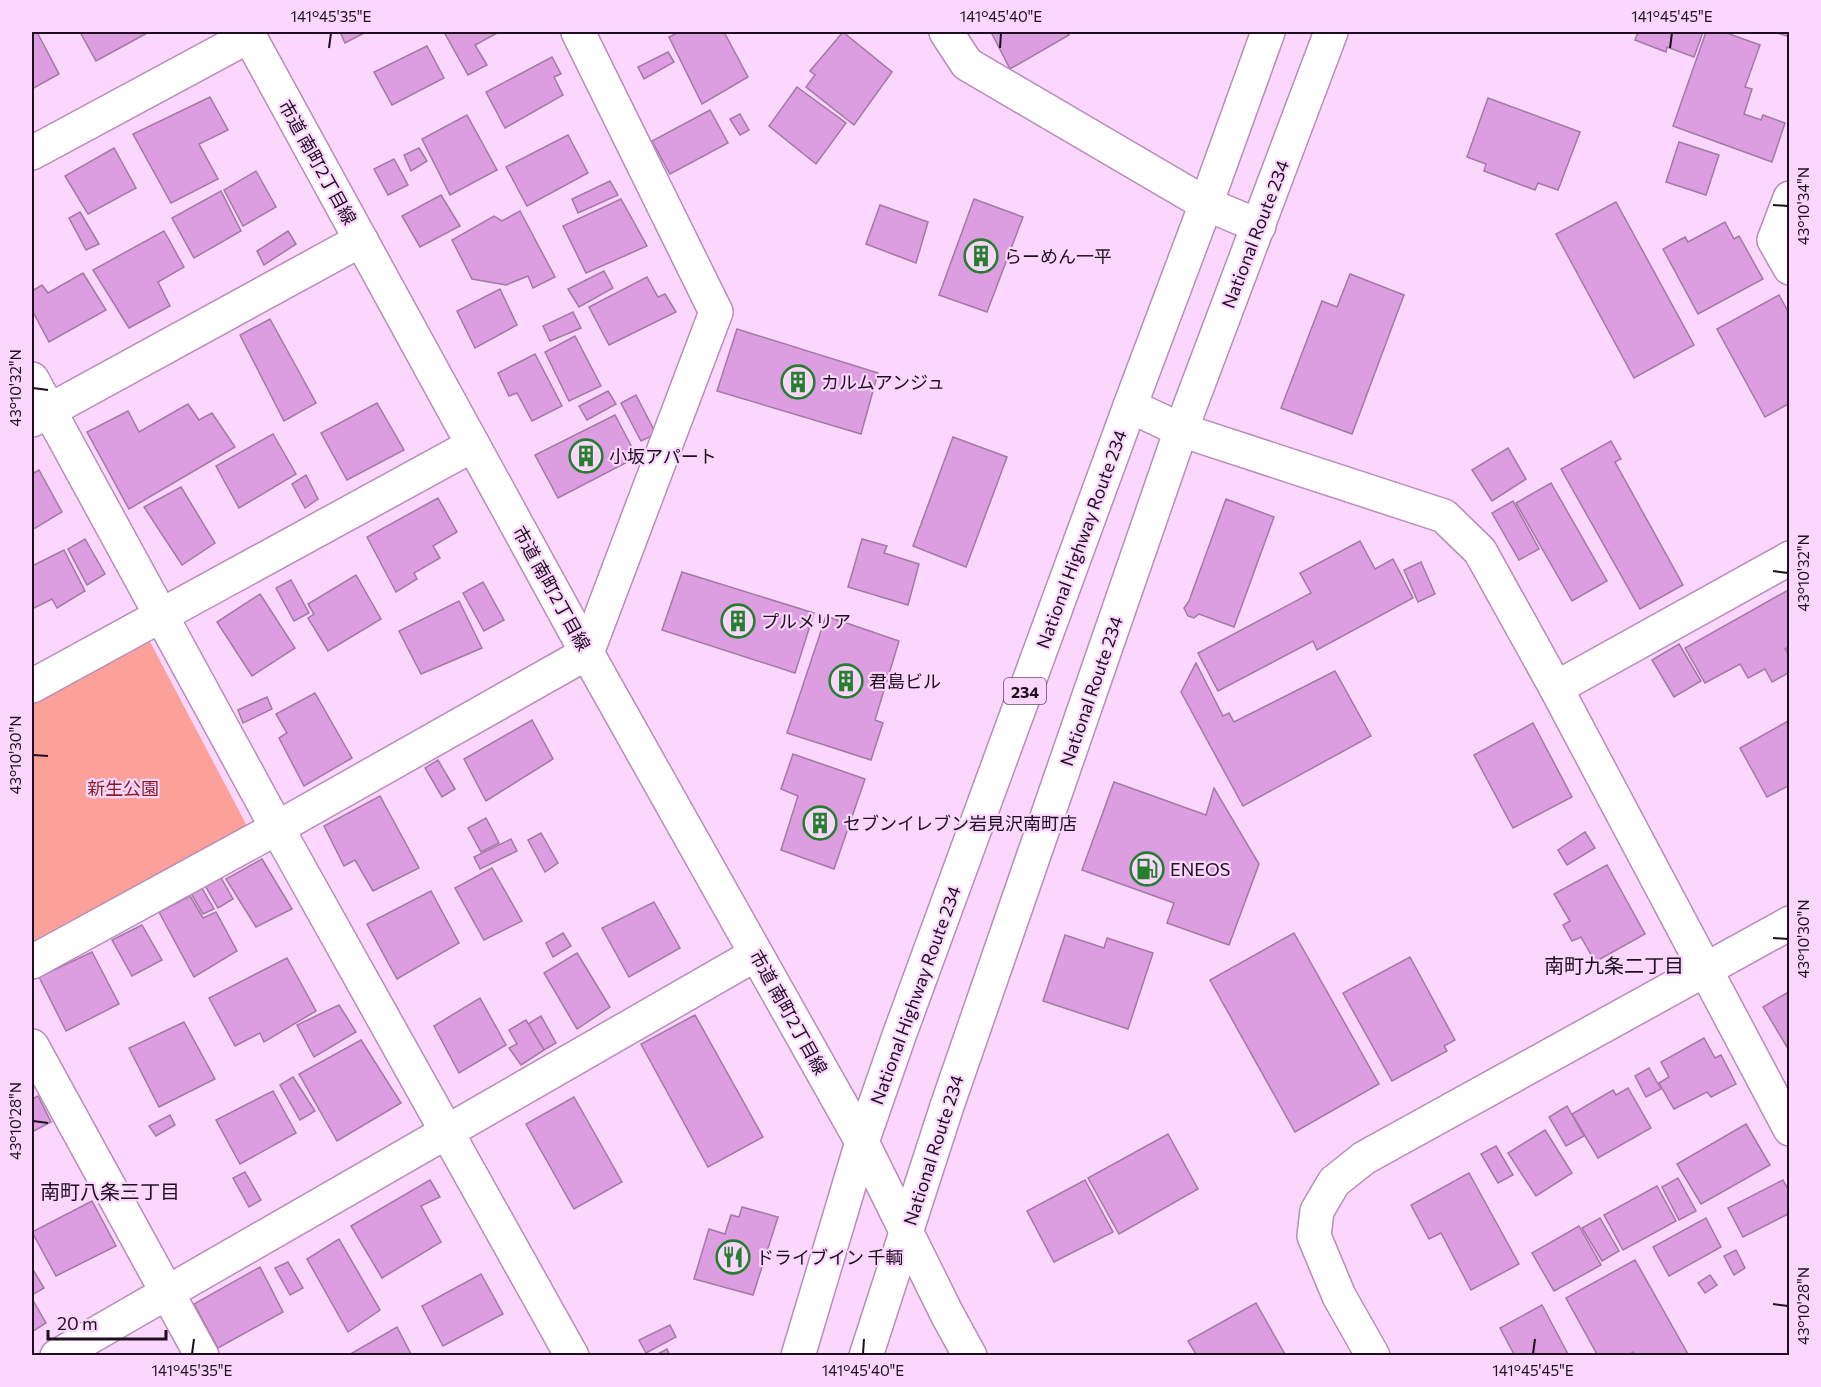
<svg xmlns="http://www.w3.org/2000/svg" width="1821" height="1387" viewBox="0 0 1821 1387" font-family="Commissioner,'Noto Sans JP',sans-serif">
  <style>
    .green { fill: #fba19a }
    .building { fill: #dc9ee0; stroke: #a379a5; stroke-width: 1.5 }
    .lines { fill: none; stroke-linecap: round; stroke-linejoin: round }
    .street-casing { stroke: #b88dba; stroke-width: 36 }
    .secondary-casing { stroke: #b88dba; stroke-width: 36 }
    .primary-casing { stroke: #b88dba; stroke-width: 36 }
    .highway-casing { stroke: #b88dba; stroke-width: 36 }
    .street { stroke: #fff; stroke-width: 33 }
    .secondary { stroke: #fff; stroke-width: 33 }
    .primary { stroke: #fff; stroke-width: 33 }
    .highway { stroke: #fff; stroke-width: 33 }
    .ticks { fill: none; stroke: #1e0e1f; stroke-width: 2 }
    .labels { text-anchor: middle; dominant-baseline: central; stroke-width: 4.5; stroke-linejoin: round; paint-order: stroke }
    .shield { fill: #fbd6fd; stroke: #604a62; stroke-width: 1.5 }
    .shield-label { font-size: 16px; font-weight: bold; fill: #1e0e1f }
    .street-label { font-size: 18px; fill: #1e0e1f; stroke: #fbd6fd }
    .poi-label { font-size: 18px; fill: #1e0e1f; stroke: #fbd6fd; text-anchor: start }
    .park-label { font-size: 18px; fill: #871a1e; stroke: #fbd6fd }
    .neighbourhood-label { font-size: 20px; fill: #1e0e1f; stroke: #fbd6fd }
    .neatline { fill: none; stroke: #1e0e1f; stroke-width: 2 }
    .ticks-label { font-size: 15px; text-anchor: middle; fill: #1e0e1f }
  </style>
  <rect width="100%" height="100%" fill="#fbd6fd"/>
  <path class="green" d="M 149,640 L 247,826 L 33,941 L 32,703 Z"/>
  <g class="building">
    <path d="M 32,32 L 37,32 L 59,74 L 32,89 Z"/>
    <path d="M 80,32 L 149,32 L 96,61 Z"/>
    <path d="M 340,32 L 366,32 L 345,43 Z"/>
    <path d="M 444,32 L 499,32 L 475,45 L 487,65 L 468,75 Z"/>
    <path d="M 679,32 L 724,32 L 748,77 L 702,104 L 669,37 Z"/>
    <path d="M 843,32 L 892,72 L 854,125 L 806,87 L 815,75 L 810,71 Z"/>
    <path d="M 991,32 L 1067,32 L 1069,35 L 1010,69 Z"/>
    <path d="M 1638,32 L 1703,32 L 1694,57 L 1667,47 L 1666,52 L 1635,40 Z"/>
    <path d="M 1706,32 L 1724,32 L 1760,45 L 1745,87 L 1752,89 L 1744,114 L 1761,120 L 1763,115 L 1785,123 L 1772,162 L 1673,126 Z"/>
    <path d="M 1774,32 L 1790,32 L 1790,37 Z"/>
    <path d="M 427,46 L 444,78 L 392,105 L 374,72 Z"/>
    <path d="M 668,52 L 674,62 L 644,79 L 638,67 Z"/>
    <path d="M 552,57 L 561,74 L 554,77 L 563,95 L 505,128 L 486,92 Z"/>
    <path d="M 797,87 L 846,123 L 816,164 L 769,126 Z"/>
    <path d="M 210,97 L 228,130 L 199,144 L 218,179 L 171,203 L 133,134 Z"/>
    <path d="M 1488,98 L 1580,132 L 1558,190 L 1538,183 L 1535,190 L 1484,171 L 1486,164 L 1467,157 Z"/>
    <path d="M 710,110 L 728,143 L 670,174 L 652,141 Z"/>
    <path d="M 740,114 L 749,130 L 740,135 L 730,119 Z"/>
    <path d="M 467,115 L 497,170 L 450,195 L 422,139 Z"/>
    <path d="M 568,135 L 588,173 L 527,206 L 506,167 Z"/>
    <path d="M 1679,142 L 1719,155 L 1706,195 L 1666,182 Z"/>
    <path d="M 114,148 L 136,188 L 88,214 L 65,176 Z"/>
    <path d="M 419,148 L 427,161 L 411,171 L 404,155 Z"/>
    <path d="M 394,159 L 408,185 L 388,195 L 374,169 Z"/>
    <path d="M 256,171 L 276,207 L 243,226 L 224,190 Z"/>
    <path d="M 610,181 L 618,195 L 578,213 L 572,199 Z"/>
    <path d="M 221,191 L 241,231 L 194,258 L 172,218 Z"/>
    <path d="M 441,195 L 460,226 L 420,247 L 402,216 Z"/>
    <path d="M 621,199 L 647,246 L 586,273 L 563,226 Z"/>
    <path d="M 974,199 L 1023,217 L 987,312 L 939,295 Z"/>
    <path d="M 1616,202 L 1694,345 L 1634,378 L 1556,234 Z"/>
    <path d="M 880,205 L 928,222 L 916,263 L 866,244 Z"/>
    <path d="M 520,211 L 555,277 L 533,288 L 528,276 L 506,285 L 472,279 L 452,240 L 494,216 L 502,221 Z"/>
    <path d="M 80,212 L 99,244 L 86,250 L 69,218 Z"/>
    <path d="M 1725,222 L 1734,239 L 1739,236 L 1763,279 L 1698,314 L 1663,249 L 1685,237 L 1688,242 Z"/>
    <path d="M 164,231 L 184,267 L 158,282 L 170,306 L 129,328 L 93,270 Z"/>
    <path d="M 288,231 L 296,244 L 264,265 L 257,251 Z"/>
    <path d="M 604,271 L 613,288 L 579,307 L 568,289 Z"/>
    <path d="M 83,273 L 106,310 L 49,342 L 32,310 L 32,291 L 42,285 L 48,293 Z"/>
    <path d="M 1350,274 L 1404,295 L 1352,434 L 1281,408 L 1322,301 L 1337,307 Z"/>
    <path d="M 647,277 L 658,297 L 665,294 L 676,312 L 609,345 L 589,307 Z"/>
    <path d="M 500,289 L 517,325 L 475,348 L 457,311 Z"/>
    <path d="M 1779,295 L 1790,315 L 1790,328 L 1788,328 L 1790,331 L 1790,403 L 1765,417 L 1717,329 Z"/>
    <path d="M 573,312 L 581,328 L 550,341 L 543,326 Z"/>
    <path d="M 270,319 L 316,403 L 284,421 L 240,335 Z"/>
    <path d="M 737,329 L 878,373 L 861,434 L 717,391 Z"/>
    <path d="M 575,336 L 601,386 L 569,401 L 545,352 Z"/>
    <path d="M 535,354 L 562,406 L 532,421 L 517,393 L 509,396 L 498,373 Z"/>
    <path d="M 608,391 L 616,404 L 587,420 L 579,406 Z"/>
    <path d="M 636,395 L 656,434 L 641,441 L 621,403 Z"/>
    <path d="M 377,403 L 404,450 L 347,480 L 321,433 Z"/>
    <path d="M 188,404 L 199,420 L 212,413 L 235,447 L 129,509 L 87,432 L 128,411 L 139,432 Z"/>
    <path d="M 615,415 L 637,457 L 558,498 L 535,455 Z"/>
    <path d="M 273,434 L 296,474 L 239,508 L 216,466 Z"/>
    <path d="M 953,437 L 1007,457 L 966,567 L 913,546 Z"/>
    <path d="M 1611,441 L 1621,459 L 1615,462 L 1683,585 L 1640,609 L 1561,469 Z"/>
    <path d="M 1508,448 L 1526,479 L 1492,501 L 1472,470 Z"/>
    <path d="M 39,470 L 62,512 L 32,530 L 32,474 Z"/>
    <path d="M 306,475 L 318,499 L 305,508 L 292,484 Z"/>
    <path d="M 1551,483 L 1607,581 L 1572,601 L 1516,503 Z"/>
    <path d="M 181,487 L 215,543 L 182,565 L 144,507 Z"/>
    <path d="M 438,498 L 457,532 L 433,546 L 440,558 L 414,573 L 417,579 L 396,592 L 367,537 Z"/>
    <path d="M 1226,499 L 1274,517 L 1234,627 L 1199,614 L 1194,618 L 1188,616 L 1184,608 L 1189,601 Z"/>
    <path d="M 1513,501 L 1539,549 L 1519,560 L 1492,513 Z"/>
    <path d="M 85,539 L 105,574 L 87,585 L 68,549 Z"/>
    <path d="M 862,539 L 887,546 L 884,553 L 919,564 L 908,605 L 848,587 Z"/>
    <path d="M 1360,541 L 1375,569 L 1393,559 L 1413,598 L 1317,650 L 1313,641 L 1218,691 L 1198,653 L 1311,593 L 1300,573 Z"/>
    <path d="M 64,550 L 85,591 L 57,608 L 52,599 L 32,609 L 32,566 Z"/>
    <path d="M 1421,562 L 1435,594 L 1418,602 L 1404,570 Z"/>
    <path d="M 682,572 L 814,613 L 795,673 L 662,630 Z"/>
    <path d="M 356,575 L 381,619 L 328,651 L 308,618 L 314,614 L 308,604 Z"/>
    <path d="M 291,580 L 309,613 L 294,621 L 276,588 Z"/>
    <path d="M 483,582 L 504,620 L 484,631 L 463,593 Z"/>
    <path d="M 1790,589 L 1790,646 L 1785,649 L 1790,656 L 1790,672 L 1772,682 L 1765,669 L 1748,678 L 1740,664 L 1705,683 L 1685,648 Z"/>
    <path d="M 260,594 L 295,648 L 252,676 L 217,622 Z"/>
    <path d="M 459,601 L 482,648 L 421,674 L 399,631 Z"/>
    <path d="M 826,616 L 899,641 L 875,720 L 883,723 L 871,760 L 787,733 Z"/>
    <path d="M 1679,644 L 1701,681 L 1674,697 L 1652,660 Z"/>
    <path d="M 1196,663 L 1223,716 L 1229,713 L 1234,722 L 1335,671 L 1371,736 L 1243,806 L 1181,692 Z"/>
    <path d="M 315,693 L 352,758 L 304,786 L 279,738 L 287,733 L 276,714 Z"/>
    <path d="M 267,697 L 272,709 L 243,723 L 238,710 Z"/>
    <path d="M 532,720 L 553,759 L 486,801 L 464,759 Z"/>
    <path d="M 1790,720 L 1790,785 L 1767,797 L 1740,748 Z"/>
    <path d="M 1533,723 L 1572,797 L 1513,828 L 1474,755 Z"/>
    <path d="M 793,754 L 865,779 L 834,869 L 781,850 L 798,796 L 781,789 Z"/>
    <path d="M 438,760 L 455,789 L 442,797 L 425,768 Z"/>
    <path d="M 1114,782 L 1206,815 L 1214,788 L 1259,864 L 1229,945 L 1167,923 L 1174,903 L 1082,870 Z"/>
    <path d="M 380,796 L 419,868 L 373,891 L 355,860 L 344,866 L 324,826 Z"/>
    <path d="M 486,818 L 499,843 L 481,852 L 468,828 Z"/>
    <path d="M 1585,832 L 1595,848 L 1567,865 L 1558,850 Z"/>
    <path d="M 541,833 L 558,863 L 545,872 L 528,840 Z"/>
    <path d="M 511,839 L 517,851 L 480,869 L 474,857 Z"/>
    <path d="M 262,859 L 292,909 L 256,927 L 226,879 Z"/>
    <path d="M 1607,865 L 1645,934 L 1595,962 L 1581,937 L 1572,941 L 1563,925 L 1570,921 L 1554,894 Z"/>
    <path d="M 492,868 L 522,921 L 484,940 L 455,888 Z"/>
    <path d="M 219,874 L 233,899 L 218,908 L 203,882 Z"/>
    <path d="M 199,883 L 214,909 L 203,914 L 189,890 Z"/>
    <path d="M 431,891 L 459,943 L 397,979 L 367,924 Z"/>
    <path d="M 190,896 L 203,918 L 216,912 L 237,951 L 194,977 L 159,912 Z"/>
    <path d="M 654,902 L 680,948 L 629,977 L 602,928 Z"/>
    <path d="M 142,925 L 162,960 L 132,976 L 112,940 Z"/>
    <path d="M 563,933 L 571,946 L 553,957 L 546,943 Z"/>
    <path d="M 1294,933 L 1379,1084 L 1295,1132 L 1210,980 Z"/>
    <path d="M 1065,935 L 1104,948 L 1107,938 L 1153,953 L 1128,1029 L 1043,1001 Z"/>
    <path d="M 92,952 L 119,1004 L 66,1031 L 39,977 Z"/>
    <path d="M 577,953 L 610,1007 L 577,1029 L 544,973 Z"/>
    <path d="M 1410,957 L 1455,1040 L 1444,1046 L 1447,1051 L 1392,1081 L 1343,993 Z"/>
    <path d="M 287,958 L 316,1011 L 264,1042 L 260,1033 L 235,1046 L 209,998 Z"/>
    <path d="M 1790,991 L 1790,1052 L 1763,1007 Z"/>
    <path d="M 480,998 L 506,1045 L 459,1073 L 434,1026 Z"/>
    <path d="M 339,1005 L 356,1032 L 314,1057 L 297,1025 Z"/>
    <path d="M 695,1015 L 763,1137 L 708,1167 L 641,1044 Z"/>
    <path d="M 541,1016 L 556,1043 L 544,1050 L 528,1024 Z"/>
    <path d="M 526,1020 L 544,1050 L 521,1065 L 509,1048 L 517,1044 L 509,1030 Z"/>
    <path d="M 184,1022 L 215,1079 L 159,1107 L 129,1048 Z"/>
    <path d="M 1704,1038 L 1715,1058 L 1721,1055 L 1736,1084 L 1711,1097 L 1707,1092 L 1674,1109 L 1659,1083 L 1669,1077 L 1661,1062 Z"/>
    <path d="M 361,1040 L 401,1103 L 337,1141 L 299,1074 Z"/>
    <path d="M 1649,1068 L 1661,1089 L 1646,1097 L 1635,1076 Z"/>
    <path d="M 293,1077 L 315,1111 L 300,1120 L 280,1085 Z"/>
    <path d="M 1628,1088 L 1651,1128 L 1598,1158 L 1572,1114 L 1613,1090 L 1616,1095 Z"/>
    <path d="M 273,1091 L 296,1133 L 240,1164 L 216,1120 Z"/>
    <path d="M 38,1096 L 51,1122 L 32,1132 L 32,1099 Z"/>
    <path d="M 574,1097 L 622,1182 L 574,1209 L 526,1124 Z"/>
    <path d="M 1567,1106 L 1584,1136 L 1566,1146 L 1549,1117 Z"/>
    <path d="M 170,1115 L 175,1125 L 156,1136 L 149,1126 Z"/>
    <path d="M 1746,1124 L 1770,1165 L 1701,1204 L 1677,1164 Z"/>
    <path d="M 1545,1130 L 1572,1173 L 1536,1196 L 1508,1153 Z"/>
    <path d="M 1168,1134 L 1198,1189 L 1119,1234 L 1088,1178 Z"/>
    <path d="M 1496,1146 L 1513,1175 L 1498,1183 L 1481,1154 Z"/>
    <path d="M 245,1172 L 261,1200 L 249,1207 L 233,1178 Z"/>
    <path d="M 1469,1173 L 1519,1264 L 1471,1290 L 1441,1233 L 1429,1239 L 1411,1205 Z"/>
    <path d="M 1678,1178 L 1696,1211 L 1679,1220 L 1662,1187 Z"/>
    <path d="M 430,1180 L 440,1197 L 421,1206 L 441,1242 L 382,1278 L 351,1226 Z"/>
    <path d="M 1085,1180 L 1113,1232 L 1054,1262 L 1027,1211 Z"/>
    <path d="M 1783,1180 L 1790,1193 L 1790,1213 L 1743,1237 L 1728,1208 Z"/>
    <path d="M 1657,1186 L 1676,1221 L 1623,1250 L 1604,1215 Z"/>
    <path d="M 92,1201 L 116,1246 L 56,1276 L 32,1232 Z"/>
    <path d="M 742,1207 L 778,1217 L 753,1295 L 694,1279 L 709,1229 L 725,1234 L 731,1215 L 739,1217 Z"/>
    <path d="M 1600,1218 L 1619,1251 L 1602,1261 L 1582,1228 Z"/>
    <path d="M 1706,1218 L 1721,1247 L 1669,1276 L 1653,1247 Z"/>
    <path d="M 1579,1226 L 1601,1265 L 1554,1291 L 1532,1253 Z"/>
    <path d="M 339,1239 L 380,1310 L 348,1332 L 307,1259 Z"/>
    <path d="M 1736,1250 L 1745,1268 L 1734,1275 L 1724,1256 Z"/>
    <path d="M 1635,1260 L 1689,1356 L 1635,1356 L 1633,1352 L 1627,1356 L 1598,1356 L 1566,1298 Z"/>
    <path d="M 288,1262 L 303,1288 L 290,1295 L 275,1268 Z"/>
    <path d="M 260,1267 L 283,1312 L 218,1348 L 194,1304 Z"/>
    <path d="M 32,1268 L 44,1288 L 32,1295 Z"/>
    <path d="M 481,1274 L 503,1314 L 443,1346 L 422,1306 Z"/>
    <path d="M 1710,1275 L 1717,1285 L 1705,1293 L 1698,1283 Z"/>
    <path d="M 34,1302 L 46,1323 L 32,1332 L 32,1303 Z"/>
    <path d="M 1256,1303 L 1286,1356 L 1197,1356 L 1188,1341 Z"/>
    <path d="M 1542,1305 L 1569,1356 L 1515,1356 L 1500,1328 Z"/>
    <path d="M 670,1325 L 676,1337 L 646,1353 L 639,1340 Z"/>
    <path d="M 397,1327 L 412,1356 L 347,1356 Z"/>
    <path d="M 667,1349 L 670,1356 L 654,1356 Z"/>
  </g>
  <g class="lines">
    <g class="street-casing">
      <g id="street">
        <path d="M 946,32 L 967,64 L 1206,204 L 1259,226"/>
        <path d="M 32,153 L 249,36"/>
        <path d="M 1790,198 L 1774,240 L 1790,268"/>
        <path d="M 32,379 L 277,828 L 572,1356"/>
        <path d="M 1130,406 L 1181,430 L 1444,516 L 1480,551 L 1556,688 L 1790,1129"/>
        <path d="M 32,420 L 361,240"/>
        <path d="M 32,686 L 473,445"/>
        <path d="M 1556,688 L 1790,558"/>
        <path d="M 32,962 L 277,828 L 587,653 L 716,312 L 578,32"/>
        <path d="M 32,1046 L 202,1356"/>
        <path d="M 57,1356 L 756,954"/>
      </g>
    </g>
    <g class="secondary-casing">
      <g id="secondary">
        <path d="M 247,32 L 587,653 L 862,1142"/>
        <path d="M 1373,1356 L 1339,1296 L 1314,1236 L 1317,1211 L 1334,1182 L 1364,1158 L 1790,923"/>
      </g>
    </g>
    <g class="primary-casing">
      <path id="primary" d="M 862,1142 L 947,1314 L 970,1356"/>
    </g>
    <g class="highway-casing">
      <g id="highway">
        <path d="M 798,1356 L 862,1142 L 900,1033 L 1130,406 L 1206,204 L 1268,32"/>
        <path d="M 866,1356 L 947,1106 L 1181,430 L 1331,32"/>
      </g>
    </g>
    <use href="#street" class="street"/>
    <use href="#secondary" class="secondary"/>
    <use href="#primary" class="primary"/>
    <use href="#highway" class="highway"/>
  </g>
  <path class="ticks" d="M 329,48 L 331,33M 1000,48 L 1001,33M 1670,48 L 1672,33M 1773,205 L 1788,206M 33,388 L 48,390M 1773,571 L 1788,573M 33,755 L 48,756M 1773,938 L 1788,939M 33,1121 L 48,1123M 1773,1304 L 1788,1306M 192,1354 L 194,1339M 863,1354 L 864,1339M 1533,1354 L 1535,1339"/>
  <defs>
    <g id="building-ring" transform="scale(1.725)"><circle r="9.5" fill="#fbd6fd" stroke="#257f2e" stroke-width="1.5"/><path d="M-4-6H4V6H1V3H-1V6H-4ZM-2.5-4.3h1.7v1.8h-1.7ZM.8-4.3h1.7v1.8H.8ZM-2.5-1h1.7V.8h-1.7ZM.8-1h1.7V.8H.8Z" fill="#257f2e"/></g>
    <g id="fuel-ring" transform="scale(1.725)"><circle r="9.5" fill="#fbd6fd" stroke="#257f2e" stroke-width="1.5"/><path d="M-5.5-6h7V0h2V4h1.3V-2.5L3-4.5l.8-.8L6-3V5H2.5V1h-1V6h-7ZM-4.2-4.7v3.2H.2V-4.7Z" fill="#257f2e"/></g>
    <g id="restaurant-ring" transform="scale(1.725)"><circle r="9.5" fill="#fbd6fd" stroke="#257f2e" stroke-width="1.5"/><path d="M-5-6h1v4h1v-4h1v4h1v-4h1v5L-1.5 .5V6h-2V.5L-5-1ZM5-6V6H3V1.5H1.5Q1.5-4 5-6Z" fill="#257f2e"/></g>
  </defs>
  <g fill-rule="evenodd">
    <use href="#building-ring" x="981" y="256"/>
    <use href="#building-ring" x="798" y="382"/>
    <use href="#building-ring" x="586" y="456"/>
    <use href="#building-ring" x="738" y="621"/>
    <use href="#building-ring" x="846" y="681"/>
    <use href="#building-ring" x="820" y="823"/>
    <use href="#fuel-ring" x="1147" y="869"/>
    <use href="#restaurant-ring" x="733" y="1257"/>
  </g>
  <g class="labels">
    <rect class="shield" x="1004" y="678" width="42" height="26" rx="4.5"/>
    <g class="shield-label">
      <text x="1025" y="691">234</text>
    </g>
    <g class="street-label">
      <text transform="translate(318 162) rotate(61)">市道 南町2丁目線</text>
      <text transform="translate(1255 234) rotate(-69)">National Route 234</text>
      <text transform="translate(1081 539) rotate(-70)">National Highway Route 234</text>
      <text transform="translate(552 588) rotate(61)">市道 南町2丁目線</text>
      <text transform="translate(1091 691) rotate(-71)">National Route 234</text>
      <text transform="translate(915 995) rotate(-70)">National Highway Route 234</text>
      <text transform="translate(789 1012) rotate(61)">市道 南町2丁目線</text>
      <text transform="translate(933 1150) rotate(-72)">National Route 234</text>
    </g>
    <g class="poi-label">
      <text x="1004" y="256">らーめん一平</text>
      <text x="821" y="382">カルムアンジュ</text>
      <text x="609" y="456">小坂アパート</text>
      <text x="761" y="621">プルメリア</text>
      <text x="869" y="681">君島ビル</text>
      <text x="843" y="823">セブンイレブン岩見沢南町店</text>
      <text x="1170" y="869">ENEOS</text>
      <text x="756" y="1257">ドライブイン 千輌</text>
    </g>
    <g class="park-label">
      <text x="123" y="788">新生公園</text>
    </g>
    <g class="neighbourhood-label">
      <text x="1614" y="965">南町九条二丁目</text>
      <text x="110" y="1191">南町八条三丁目</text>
    </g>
  </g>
  <rect width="1821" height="1387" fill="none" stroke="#fbd6fd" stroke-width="66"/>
  <path d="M48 1330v9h118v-9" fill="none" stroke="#1e0e1f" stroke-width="3"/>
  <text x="57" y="1330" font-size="18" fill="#1e0e1f" stroke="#fbd6fd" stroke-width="4.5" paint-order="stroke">20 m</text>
  <rect x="33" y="33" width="1755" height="1321" class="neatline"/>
  <g class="ticks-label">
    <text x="331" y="22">141°45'35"E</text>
    <text x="1001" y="22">141°45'40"E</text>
    <text x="1672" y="22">141°45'45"E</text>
    <text transform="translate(1804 206) rotate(-90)" y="5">43°10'34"N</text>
    <text transform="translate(16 388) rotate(-90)" y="5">43°10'32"N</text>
    <text transform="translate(1804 573) rotate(-90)" y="5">43°10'32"N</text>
    <text transform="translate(16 755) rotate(-90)" y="5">43°10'30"N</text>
    <text transform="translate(1804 939) rotate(-90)" y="5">43°10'30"N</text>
    <text transform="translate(16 1121) rotate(-90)" y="5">43°10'28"N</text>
    <text transform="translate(1804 1306) rotate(-90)" y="5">43°10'28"N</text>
    <text x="192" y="1376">141°45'35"E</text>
    <text x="863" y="1376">141°45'40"E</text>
    <text x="1533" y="1376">141°45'45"E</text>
  </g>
</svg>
